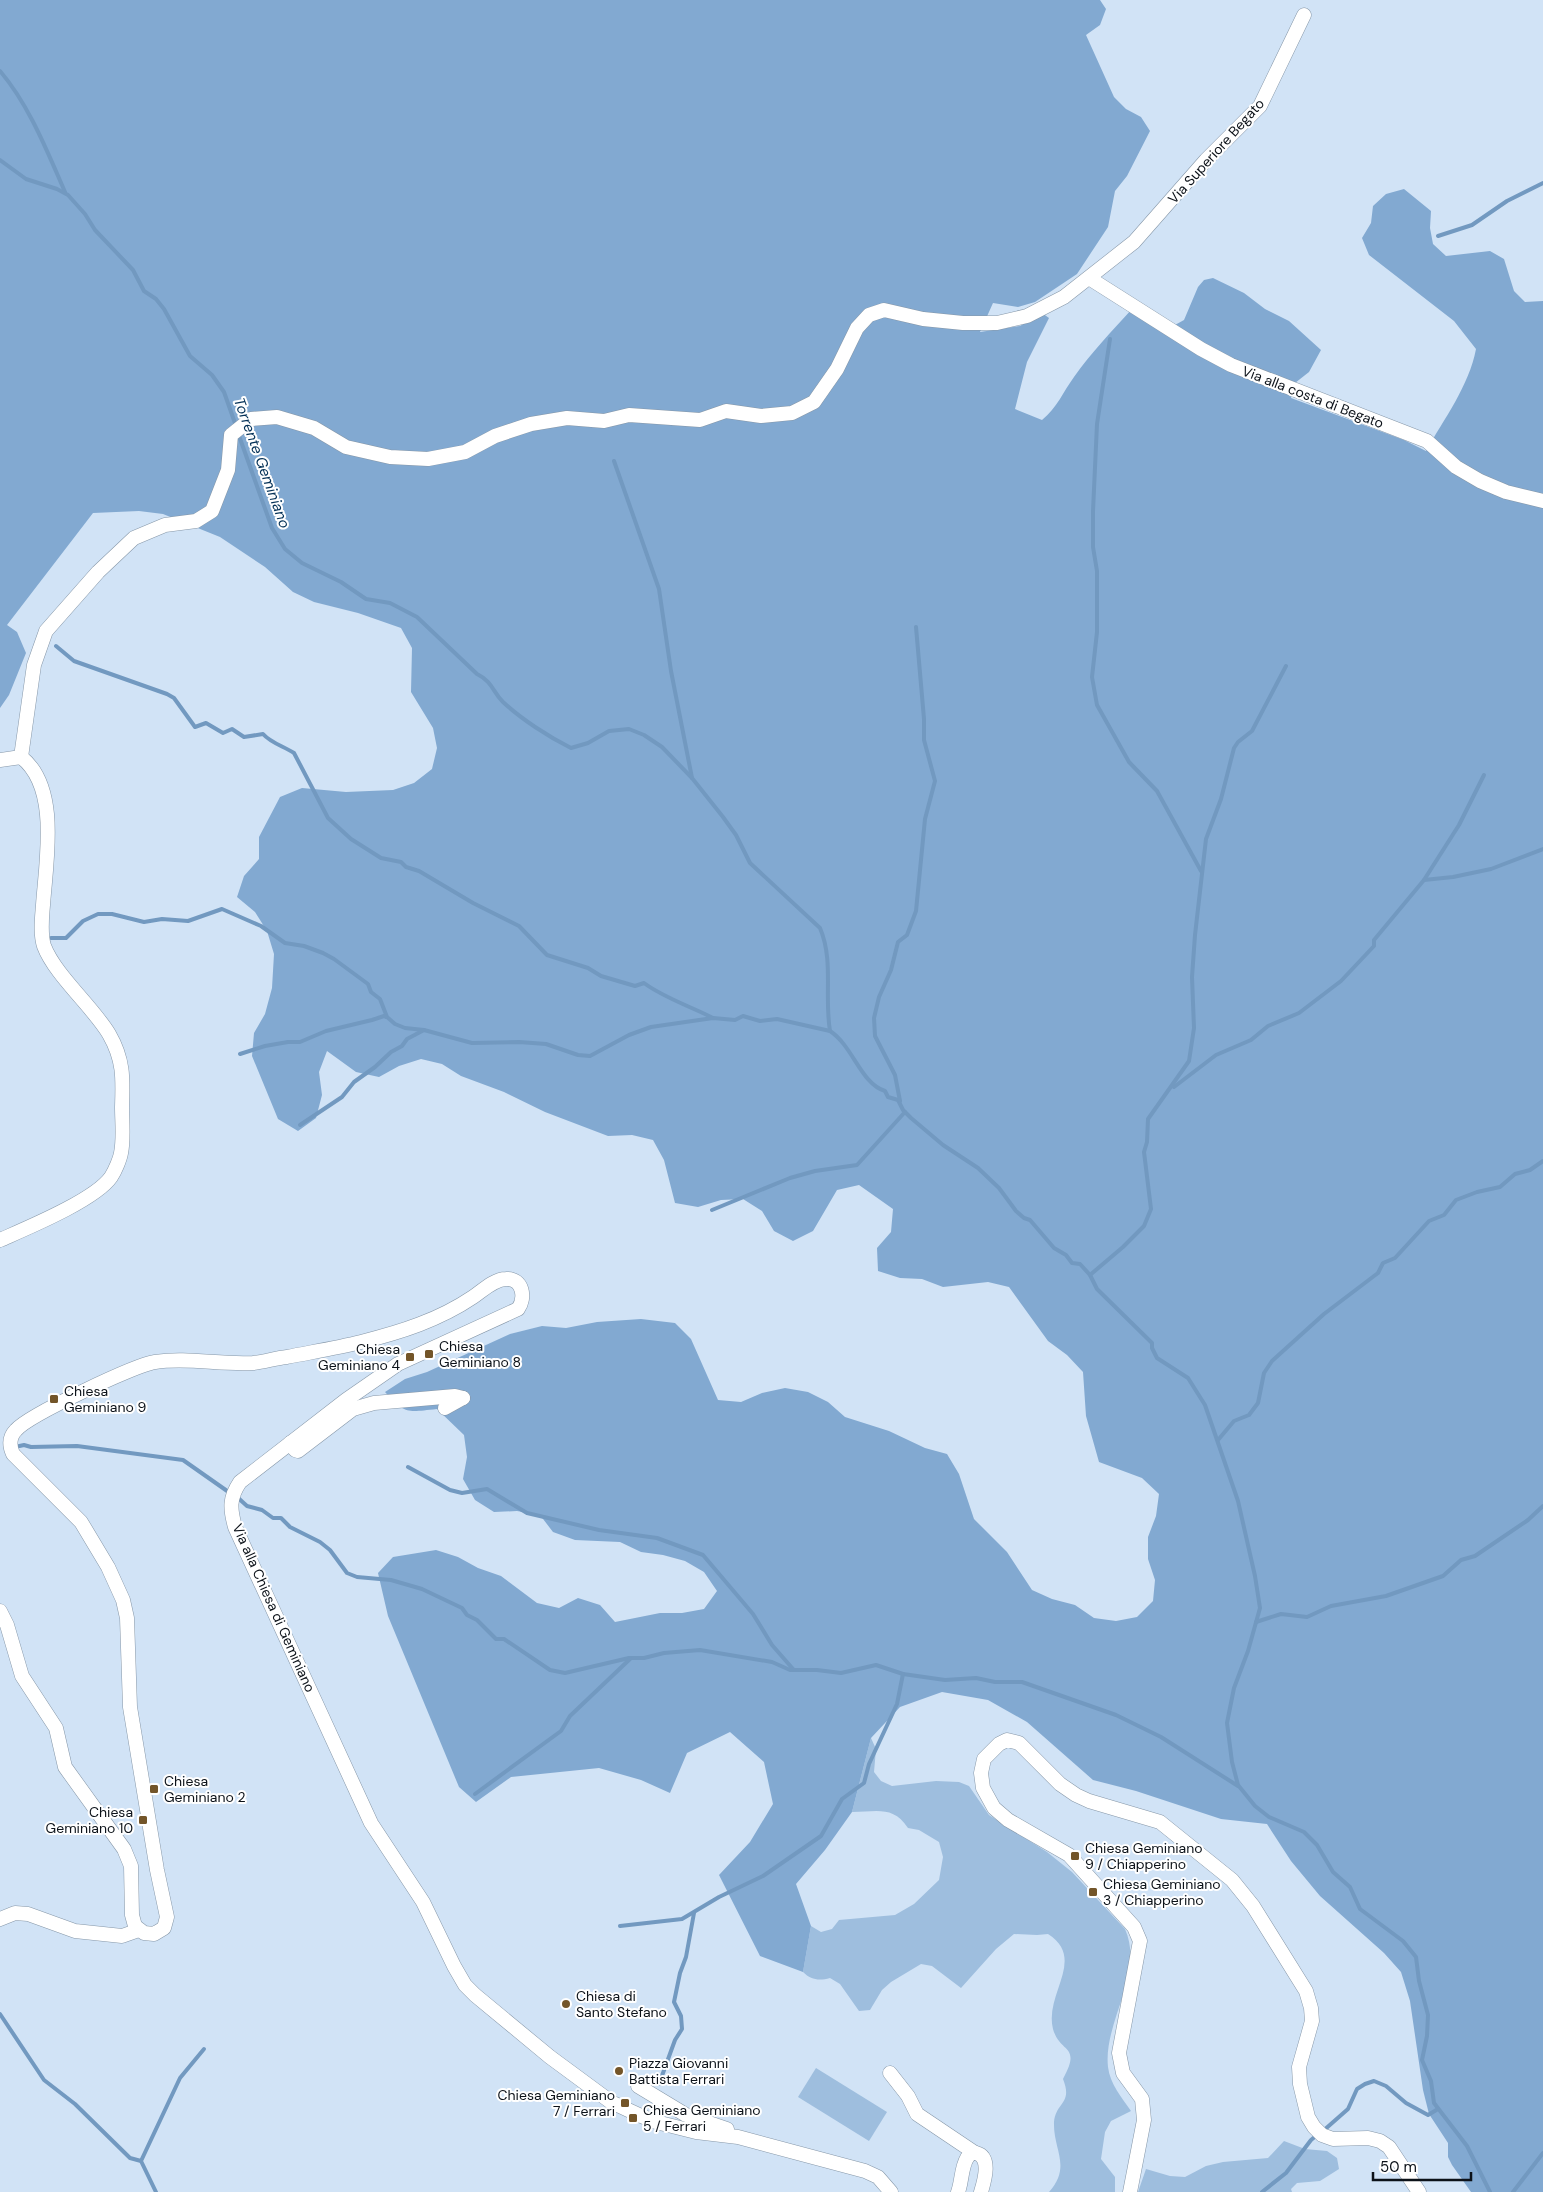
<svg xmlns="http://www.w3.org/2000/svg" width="1543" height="2192" viewBox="0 0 1543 2192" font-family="'DM Sans',sans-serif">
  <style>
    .green { fill: #9ebede }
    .forest { fill: #82a9d1 }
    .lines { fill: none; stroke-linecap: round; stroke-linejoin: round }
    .stream { stroke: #7299c0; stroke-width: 4 }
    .street-casing { stroke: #8697a8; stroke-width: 15 }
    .street { stroke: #fff; stroke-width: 14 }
    .poi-dot { fill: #735529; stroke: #fff; stroke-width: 2 }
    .labels { text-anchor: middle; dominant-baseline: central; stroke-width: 4; stroke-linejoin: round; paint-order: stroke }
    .street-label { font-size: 14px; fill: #0c1219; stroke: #fff }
    .poi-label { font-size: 14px; fill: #0c1219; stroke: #fff; text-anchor: start }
    .water-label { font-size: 15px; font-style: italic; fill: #043157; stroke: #fff }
  </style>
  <rect width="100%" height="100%" fill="#d1e3f6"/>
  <g class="green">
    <path d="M 871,1738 L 876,1749 L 874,1772 L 881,1781 L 892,1786 L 936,1781 L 959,1782 L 969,1786 L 989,1815 L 1047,1852 L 1072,1872 L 1125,1929 C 1145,1974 1103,2022 1108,2067 C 1110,2084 1122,2098 1131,2111 L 1111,2121 L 1105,2132 L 1101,2159 L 1115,2177 L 1115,2192 L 1049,2192 C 1072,2166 1053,2150 1054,2122 C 1056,2102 1073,2104 1063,2079 C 1082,2044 1060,2054 1053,2029 C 1044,1994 1087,1959 1048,1934 L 1037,1935 L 1014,1934 L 996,1949 L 961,1988 L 932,1966 L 921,1964 L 891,1982 L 882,1990 L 870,2010 L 859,2011 L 840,1984 L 830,1978 C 819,1981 811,1980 803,1972 L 811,1926 L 821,1932 L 832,1929 L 839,1920 L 895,1915 L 914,1904 L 939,1880 L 943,1857 L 939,1842 L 919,1830 L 908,1828 C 893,1805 876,1812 852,1812 Z"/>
    <path d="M 816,2068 L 887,2112 L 869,2141 L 798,2097 Z"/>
    <path d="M 1284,2141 L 1305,2149 L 1327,2151 L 1337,2158 L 1339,2169 L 1320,2181 L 1297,2183 L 1291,2189 L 1292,2192 L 1138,2192 L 1146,2169 L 1170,2176 L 1185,2177 L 1206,2166 L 1223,2162 L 1268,2158 Z"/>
  </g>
  <path class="forest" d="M 0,0 L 1100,0 L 1106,9 L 1100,25 L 1086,35 L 1114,97 L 1126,109 L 1141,117 L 1150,131 L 1127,176 L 1115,191 L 1108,227 L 1077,274 L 1035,302 L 1018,307 L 993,303 L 980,332 L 1020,326 L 1042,313 L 1049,318 L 1027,362 L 1015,409 L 1042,420 C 1057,408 1063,392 1074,377 C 1091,353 1112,331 1132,309 L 1164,331 L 1184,320 L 1198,287 L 1204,280 L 1213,278 L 1244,293 L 1265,309 L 1289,321 L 1321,350 L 1309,372 L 1295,383 L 1291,398 L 1404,440 L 1426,451 C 1444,419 1469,386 1476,349 L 1454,321 L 1369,255 L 1362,238 L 1371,223 L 1373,206 L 1386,194 L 1404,189 L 1431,211 L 1430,228 L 1433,244 L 1446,256 L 1490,251 L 1504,259 L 1514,291 L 1525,302 L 1543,301 L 1543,2192 L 1471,2192 L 1452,2165 L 1448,2157 L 1448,2143 L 1429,2114 L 1423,2090 L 1410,2001 L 1401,1972 L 1384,1953 L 1320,1896 L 1291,1861 L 1267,1824 L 1221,1819 L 1136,1791 L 1093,1780 L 1027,1722 L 988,1700 L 942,1692 L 900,1707 L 871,1738 L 852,1812 L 825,1850 L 796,1884 L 811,1926 L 803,1972 L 760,1956 L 719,1875 L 750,1842 L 773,1804 L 764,1762 L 730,1732 L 687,1753 L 670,1793 L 641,1780 L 599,1768 L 511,1777 L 476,1802 L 459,1787 L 388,1616 L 378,1573 L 393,1557 L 436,1550 L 458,1557 L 478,1568 L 501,1576 L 537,1603 L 559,1608 L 578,1598 L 600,1605 L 615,1622 L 660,1613 L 682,1613 L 704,1609 L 717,1591 L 704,1572 L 685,1561 L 663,1555 L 641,1552 L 620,1542 L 575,1540 L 553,1532 L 540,1515 L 517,1511 L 494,1512 L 475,1500 L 463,1479 L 467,1457 L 464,1435 L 437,1409 C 407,1412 406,1415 385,1392 L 405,1379 L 427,1372 L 510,1334 L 542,1326 L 566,1328 L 597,1322 L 641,1319 L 675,1323 L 691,1339 L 718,1400 L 741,1402 L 762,1393 L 785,1388 L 808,1392 L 828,1402 L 845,1417 L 889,1431 L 925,1448 L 947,1454 L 959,1474 L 974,1519 L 1007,1552 L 1032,1590 L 1052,1599 L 1075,1605 L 1094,1618 L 1116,1621 L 1137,1617 L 1153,1601 L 1155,1580 L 1148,1559 L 1148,1537 L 1156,1516 L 1159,1494 L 1142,1478 L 1099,1462 L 1086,1416 L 1083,1372 L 1067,1355 L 1048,1341 L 1009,1287 L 988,1282 L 943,1287 L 922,1279 L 900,1278 L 878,1271 L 877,1248 L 891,1232 L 893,1209 L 859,1185 L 837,1190 L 813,1231 L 793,1241 L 774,1231 L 762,1211 L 743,1199 L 721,1200 L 698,1207 L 675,1203 L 664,1160 L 653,1140 L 632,1135 L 608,1136 L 545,1112 L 504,1092 L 461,1076 L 442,1064 L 421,1059 L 399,1066 L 379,1077 L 356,1072 L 327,1051 L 319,1072 L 322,1095 L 316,1118 L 298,1131 L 278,1119 L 252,1056 L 254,1033 L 265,1014 L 272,988 L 274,954 L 267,931 L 255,912 L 237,897 L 244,876 L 259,859 L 259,837 L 280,797 L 302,788 L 346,792 L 393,790 L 414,783 L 432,769 L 437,748 L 433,728 L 411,692 L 412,648 L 401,628 L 358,613 L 314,602 L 293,592 L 265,567 L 220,537 L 163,514 L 139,511 L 93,513 L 7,625 L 17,632 L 26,653 L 9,695 L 0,708 Z"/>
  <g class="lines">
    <g class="stream">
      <path d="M 0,71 C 29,105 47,151 65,192"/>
      <path d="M 0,160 L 26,179 L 57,189 L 68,195 L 85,214 L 95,230 L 133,270 L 144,291 L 156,299 L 164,309 L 190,356 L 212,375 L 224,392 L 236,426"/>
      <path d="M 1438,236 L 1472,225 L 1507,201 L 1543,183"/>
      <path d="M 1110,339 L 1097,424 L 1093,511 L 1093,547 L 1097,571 L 1097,632 L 1092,677 L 1097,705 L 1129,762 L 1157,791 L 1201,871"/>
      <path d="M 238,433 L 272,528 L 285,549 L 302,563 L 341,582 L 366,599 L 390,603 L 417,617 L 477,674 C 493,682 492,691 503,702 C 521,719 549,737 571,748 L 588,743 L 609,731 L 629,729 L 644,735 L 662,747 L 692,778 L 723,817 L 736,835 L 750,863 L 820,928 C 834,961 824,996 830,1031 C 853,1046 861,1084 885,1091 L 888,1097 L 898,1100 L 903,1110 L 911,1118 L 943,1145 L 978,1168 L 999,1188 L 1016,1211 L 1024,1218 L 1030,1220 L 1054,1248 L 1066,1255 L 1072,1263 L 1080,1264 L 1090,1275 L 1097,1289 L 1152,1343 L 1152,1348 L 1157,1358 L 1188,1378 L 1205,1405 L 1238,1501 L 1255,1576 L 1260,1608 L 1248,1651 L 1234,1688 L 1227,1723 L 1232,1762 L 1238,1785 L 1255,1806 L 1269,1817 L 1304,1832 L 1317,1845 L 1333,1872 L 1350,1887 L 1360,1909 L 1403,1941 L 1416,1957 L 1419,1981 L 1428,2015 L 1427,2036 L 1422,2060 L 1431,2081 L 1434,2103 L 1467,2146 L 1490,2192"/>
      <path d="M 614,461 L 659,589 L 671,671 L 692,778"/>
      <path d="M 56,646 L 74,661 L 167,694 L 174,698 L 195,727 L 206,723 L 223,733 L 232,729 L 244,737 L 263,734 C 271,743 283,746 294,753 L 328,818 L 351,839 L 381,858 L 401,862 L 406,867 L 419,871 L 473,903 L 519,926 L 547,955 L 588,968 L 601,976 L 635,986 L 644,983 C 664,998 690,1006 713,1018"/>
      <path d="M 1424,880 L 1459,825 L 1484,775"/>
      <path d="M 51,938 L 66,938 L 83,921 L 98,914 L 112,914 L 144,922 L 162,919 L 188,921 L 222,909 L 261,926 L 285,943 L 304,946 L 323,953 L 334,959 L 368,984 L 371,992 L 380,999 L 387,1017 L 395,1024 L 405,1028 L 424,1030 L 472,1043 L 519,1042 L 546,1044 L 578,1055 L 590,1056 L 629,1035 L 651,1027 L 713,1018 L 735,1020 L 743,1016 L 760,1021 L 777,1019 L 830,1031"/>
      <path d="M 240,1054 L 265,1046 L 288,1042 L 300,1042 L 326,1031 L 372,1020 L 384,1016 L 386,1017"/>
      <path d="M 1174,1087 L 1216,1055 L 1251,1040 L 1268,1026 L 1299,1013 L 1341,981 L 1374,946 L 1374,940 L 1424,880 L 1453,877 L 1491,869 L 1543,849"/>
      <path d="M 900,1101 L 895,1075 L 875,1036 L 874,1018 L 879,997 L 891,970 L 898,942 L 907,935 L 916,911 L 925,819 L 935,781 L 924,740 L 924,719 L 916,627"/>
      <path d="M 300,1125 L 342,1097 L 354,1082 L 375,1067 L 391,1052 L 402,1046 L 407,1039 L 424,1030"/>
      <path d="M 712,1210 L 790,1178 L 815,1171 L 857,1165 L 905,1112"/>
      <path d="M 1090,1275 L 1123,1247 L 1144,1226 L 1151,1209 L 1144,1152 L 1147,1142 L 1148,1119 L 1189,1061 L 1194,1028 L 1192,977 L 1195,935 L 1206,839 L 1221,799 L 1234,748 L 1238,742 L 1252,731 L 1286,666"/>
      <path d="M 1218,1440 L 1234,1421 L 1249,1415 L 1258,1403 L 1264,1373 L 1272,1361 L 1324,1314 L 1378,1273 L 1383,1263 L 1395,1258 L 1429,1221 L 1444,1215 L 1456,1200 L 1477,1192 L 1500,1187 L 1515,1174 L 1530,1170 L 1543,1161"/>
      <path d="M 15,1447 L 24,1445 L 31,1447 L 77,1446 L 183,1460 L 230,1493"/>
      <path d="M 408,1467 L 450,1490 L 462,1493 L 487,1489 L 527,1513 L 599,1530 L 657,1538 L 703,1555 L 753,1614 L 772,1645 L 793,1669"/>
      <path d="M 236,1496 L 247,1506 L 262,1510 L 273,1518 L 281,1518 L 290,1527 L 320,1542 L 330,1550 L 347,1573 L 357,1577 L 391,1580 L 422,1589 L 462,1608 L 467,1615 L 477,1620 L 496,1639 L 504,1639 L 550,1670 L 565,1673 L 629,1658 L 644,1658 L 664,1653 L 700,1650 L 772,1662 L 790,1670 L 817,1670 L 841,1673 L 876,1665 L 903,1674 L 945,1680 L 976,1678 L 995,1682 L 1022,1682 L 1116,1715 L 1161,1737 L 1238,1786"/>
      <path d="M 1256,1622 L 1281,1614 L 1307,1617 L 1331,1606 L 1386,1596 L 1443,1576 L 1461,1560 L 1475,1556 L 1528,1520 L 1543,1506"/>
      <path d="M 475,1794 L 561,1731 L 570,1716 L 630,1659"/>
      <path d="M 620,1926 L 682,1919 L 719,1897 L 763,1876 L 821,1836 L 842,1799 L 864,1783 L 869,1764 L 897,1704 L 903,1674"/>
      <path d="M 0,2014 L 44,2080 L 75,2104 L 130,2158 L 141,2161 L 156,2192"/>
      <path d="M 659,2084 L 675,2040 L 682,2029 L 681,2016 L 674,2002 L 680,1973 L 686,1957 L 694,1913"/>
      <path d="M 1323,2131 L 1348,2109 L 1357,2089 L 1365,2084 L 1374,2081 L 1386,2086 L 1406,2103 L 1428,2115 L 1438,2109"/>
      <path d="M 141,2161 L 180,2078 L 204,2049"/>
      <path d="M 1262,2192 L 1286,2173 L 1311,2140 L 1317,2135"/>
      <path d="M 1513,2192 L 1543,2153"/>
    </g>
    <g class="street-casing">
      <g id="street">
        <path d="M 1089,278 L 1201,349 L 1231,365 L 1427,441 L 1456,467 L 1480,481 L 1506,492 L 1543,501"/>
        <path d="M 21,757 L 34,665 L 46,631 L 98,572 L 134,538 L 165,525 L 196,521 L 212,511 L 228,470 L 231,435 L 251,419 L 277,417 L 314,428 L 346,447 L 390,457 L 428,459 L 465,452 L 495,436 L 531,424 L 567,418 L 604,421 L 629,415 L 700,420 L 726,411 L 761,416 L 792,413 L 814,402 L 837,369 L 857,328 L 869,315 L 884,310 L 923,319 L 963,323 L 997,323 L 1027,316 L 1064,297 L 1134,242 L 1206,160 L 1260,106 L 1304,15"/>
        <path d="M 0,760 L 21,757"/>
        <path d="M 0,1240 C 27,1228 95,1200 111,1177 C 115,1171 120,1159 121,1153 C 124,1139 122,1121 122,1107 C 123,1079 124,1060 109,1034 C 93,1007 55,975 44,946 C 40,933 42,918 43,905 C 46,861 60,787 21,757"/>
        <path d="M 445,1408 L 463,1398"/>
        <path d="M 290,1443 L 295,1450 L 298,1451 L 353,1409 L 374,1403 L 455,1396 L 463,1398"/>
        <path d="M 0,1611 L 7,1625 L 22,1676 L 56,1728 L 65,1767 L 124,1849 L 131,1866 L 132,1915 L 135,1926 L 144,1933 L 154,1934 L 164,1928 L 167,1917 L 157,1870 L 130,1707 L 127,1618 L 123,1600 L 108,1567 L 81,1522 L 13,1454 C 9,1445 9,1437 16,1430 C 29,1415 135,1365 155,1362 C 188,1357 220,1365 253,1363 C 264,1362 276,1358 287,1357 C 312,1352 337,1348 361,1342 C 401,1332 439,1320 473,1297 C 482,1291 494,1279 506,1279 C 523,1278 526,1298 518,1309 L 398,1364 L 346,1400 L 240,1482 C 229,1498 230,1509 235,1527 L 371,1823 L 423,1902 L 454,1966 L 465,1985 L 475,1995 L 550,2057 L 611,2102 L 639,2115 L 656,2122 L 696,2132 L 738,2137 L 865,2171 L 878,2177 L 891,2192"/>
        <path d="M 0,1919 L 15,1913 L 28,1914 L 75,1931 L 122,1936 L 139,1930"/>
        <path d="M 890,2073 L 908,2096 L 917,2114 L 975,2153"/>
        <path d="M 638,2086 L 686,2115 L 727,2129"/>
        <path d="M 958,2192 C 962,2182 961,2168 967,2158 C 969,2155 972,2152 976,2153 C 992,2157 984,2182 981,2192"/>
        <path d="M 1130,2192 L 1144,2120 L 1142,2099 L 1123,2073 L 1119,2053 L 1140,1941 L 1134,1927 L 1069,1855 L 1008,1820 L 994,1808 L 983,1788 L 981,1773 L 984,1759 L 999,1744 L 1007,1740 L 1019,1743 L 1060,1784 L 1076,1795 L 1089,1801 L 1160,1822 L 1232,1880 L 1253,1906 L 1306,1991 L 1311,2008 L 1312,2021 L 1299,2067 L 1300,2084 L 1308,2117 L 1314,2127 L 1322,2135 L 1333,2139 L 1368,2138 L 1380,2141 L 1389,2147 L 1419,2192"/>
      </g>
    </g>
    <use href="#street" class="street"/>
  </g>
  <g class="poi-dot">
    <rect x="424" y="1349" width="10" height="10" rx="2.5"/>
    <rect x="405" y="1352" width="10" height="10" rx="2.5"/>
    <rect x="49" y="1394" width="10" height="10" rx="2.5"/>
    <rect x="149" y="1784" width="10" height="10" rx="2.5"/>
    <rect x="138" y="1815" width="10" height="10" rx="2.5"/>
    <rect x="1070" y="1851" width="10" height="10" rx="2.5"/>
    <rect x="1088" y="1887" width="10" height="10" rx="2.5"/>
    <circle cx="566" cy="2004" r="5"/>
    <circle cx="619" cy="2071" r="5"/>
    <rect x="620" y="2098" width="10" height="10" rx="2.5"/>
    <rect x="628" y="2113" width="10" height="10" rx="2.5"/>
  </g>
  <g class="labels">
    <g class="street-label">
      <text transform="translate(1216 151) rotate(-48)">Via Superiore Begato</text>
      <text transform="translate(1313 397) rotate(21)">Via alla costa di Begato</text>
      <text transform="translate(274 1608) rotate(66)">Via alla Chiesa di Geminiano</text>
    </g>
    <g class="poi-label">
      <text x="439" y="1346">Chiesa<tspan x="439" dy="16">Geminiano 8</tspan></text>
      <text x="400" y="1349" text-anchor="end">Chiesa<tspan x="400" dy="16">Geminiano 4</tspan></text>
      <text x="64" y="1391">Chiesa<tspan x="64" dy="16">Geminiano 9</tspan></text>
      <text x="164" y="1781">Chiesa<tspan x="164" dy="16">Geminiano 2</tspan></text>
      <text x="133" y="1812" text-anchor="end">Chiesa<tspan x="133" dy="16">Geminiano 10</tspan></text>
      <text x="1085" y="1848">Chiesa Geminiano<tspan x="1085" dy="16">9 / Chiapperino</tspan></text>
      <text x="1103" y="1884">Chiesa Geminiano<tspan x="1103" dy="16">3 / Chiapperino</tspan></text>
      <text x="576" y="1996">Chiesa di<tspan x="576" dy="16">Santo Stefano</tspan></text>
      <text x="629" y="2063">Piazza Giovanni<tspan x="629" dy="16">Battista Ferrari</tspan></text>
      <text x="615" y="2095" text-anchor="end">Chiesa Geminiano<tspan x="615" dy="16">7 / Ferrari</tspan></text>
      <text x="643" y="2110">Chiesa Geminiano<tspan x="643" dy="16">5 / Ferrari</tspan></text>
    </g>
    <g class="water-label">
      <text transform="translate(262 463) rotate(70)">Torrente Geminiano</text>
    </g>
  </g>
  <path d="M1373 2172v8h98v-8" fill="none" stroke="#0c1219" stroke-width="2.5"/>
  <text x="1380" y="2172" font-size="15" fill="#0c1219" stroke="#ffffff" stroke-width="4" paint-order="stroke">50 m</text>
</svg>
